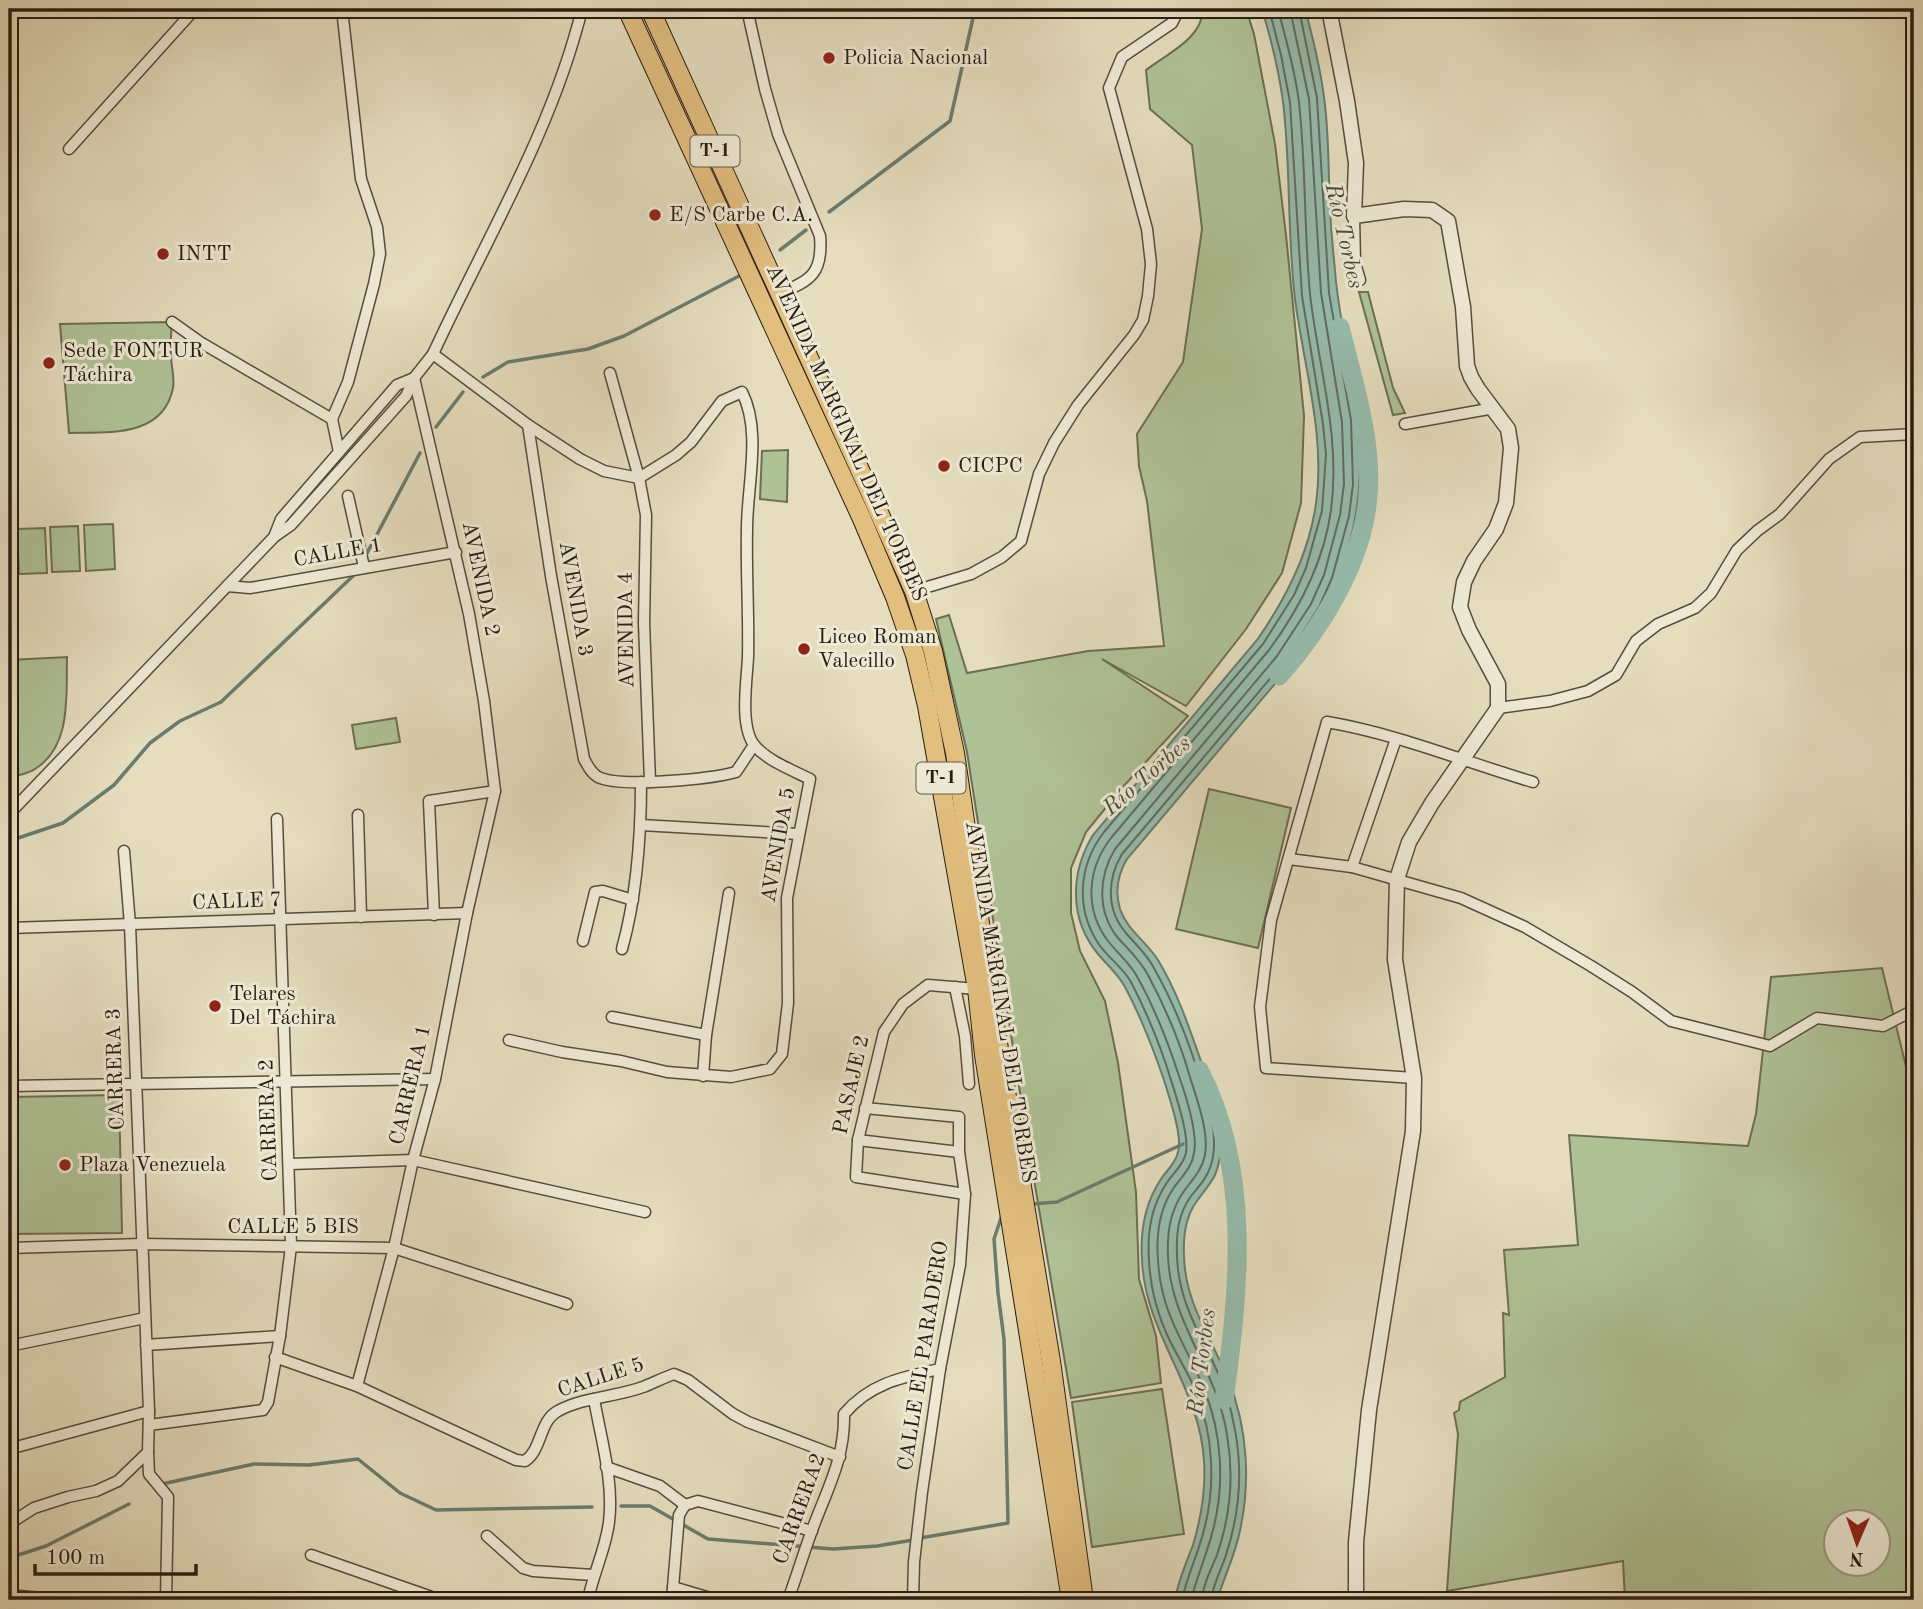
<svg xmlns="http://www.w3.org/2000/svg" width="1923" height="1609" viewBox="0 0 1923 1609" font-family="'Old Standard TT',serif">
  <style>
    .green { fill: #afc296; stroke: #6c6f53; stroke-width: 2; fill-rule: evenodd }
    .water { fill: #96bcad; stroke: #6a7c6e; stroke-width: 2 }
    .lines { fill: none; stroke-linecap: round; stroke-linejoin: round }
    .shore { stroke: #5f6c5e; stroke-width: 2 }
    .stream { stroke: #6a7c6e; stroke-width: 3.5 }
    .river { stroke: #96bcad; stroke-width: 19 }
    .minor-casing { stroke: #574c3c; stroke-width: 13 }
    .tertiary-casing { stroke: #574c3c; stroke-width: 17 }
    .trunk-casing { stroke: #281c10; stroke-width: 20 }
    .minor { stroke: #eee9d5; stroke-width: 10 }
    .tertiary { stroke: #eee9d5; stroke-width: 14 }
    .trunk { stroke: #e2be7f; stroke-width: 18 }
    .poi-dot { fill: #8f2418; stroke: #eee9d5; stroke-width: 2.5 }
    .labels { text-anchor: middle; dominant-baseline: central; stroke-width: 6; stroke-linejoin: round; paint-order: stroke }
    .shield { fill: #eee9d5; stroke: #635a4b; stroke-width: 2 }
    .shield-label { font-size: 19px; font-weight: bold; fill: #281c10 }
    .poi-label { font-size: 21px; fill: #281c10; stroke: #eee9d5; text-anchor: start }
    .street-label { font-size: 21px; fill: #281c10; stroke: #eee9d5 }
    .water-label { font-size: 23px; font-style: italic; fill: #494c3f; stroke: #eee9d5 }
  </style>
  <rect width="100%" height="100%" fill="#e5ddbe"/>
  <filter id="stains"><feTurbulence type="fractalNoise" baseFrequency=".00286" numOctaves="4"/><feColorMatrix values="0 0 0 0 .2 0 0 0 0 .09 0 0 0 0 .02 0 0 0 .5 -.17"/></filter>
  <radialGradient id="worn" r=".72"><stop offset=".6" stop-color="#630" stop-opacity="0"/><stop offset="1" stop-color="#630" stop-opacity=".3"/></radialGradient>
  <g class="green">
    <path d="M 1203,9 L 1246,9 L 1254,34 L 1275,144 L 1286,235 L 1304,416 L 1301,503 L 1282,573 L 1246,629 L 1186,706 L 1102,659 L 1188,716 L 1121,789 L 1086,832 L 1071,868 L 1071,913 L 1080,951 L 1105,1001 L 1118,1063 L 1136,1192 L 1139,1279 L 1156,1336 L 1161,1383 L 1071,1398 L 1029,1150 L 967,752 L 936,619 L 949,615 L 967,673 L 1088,651 L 1164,646 L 1147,501 L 1139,466 L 1137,434 L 1183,362 L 1202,229 L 1192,145 L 1150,109 L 1146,70 C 1168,53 1202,39 1203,9 Z"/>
    <path d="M 1359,292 L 1368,292 L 1393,388 L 1405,413 L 1393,415 Z"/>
    <path d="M 172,322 C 171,333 170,344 171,355 C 171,366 175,378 173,388 C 163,438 108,432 69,433 L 60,324 Z"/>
    <path d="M 788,450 L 787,502 L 760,499 L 762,451 Z"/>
    <path d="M 113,524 L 115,569 L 86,571 L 84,525 Z"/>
    <path d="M 78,526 L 80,571 L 52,572 L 50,527 Z"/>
    <path d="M 45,528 L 47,573 L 19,574 L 17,529 Z"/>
    <path d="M 67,657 C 66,695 72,746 35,769 C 28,774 17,775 9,778 L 9,660 Z"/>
    <path d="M 396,718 L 400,742 L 356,749 L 352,725 Z"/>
    <path d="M 1209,789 L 1291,808 L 1258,948 L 1176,929 Z"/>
    <path d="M 1882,968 L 1910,1083 L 1914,1084 L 1914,1600 L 1625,1600 L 1623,1561 L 1447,1591 L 1458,1434 L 1454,1413 L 1459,1410 L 1460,1402 L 1505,1377 L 1503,1313 L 1509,1315 L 1504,1250 L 1578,1245 L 1569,1135 L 1748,1146 L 1756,1114 L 1771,977 ZM 1836,1522 L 1878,1522 L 1878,1564 L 1836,1564 Z"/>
    <path d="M 119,1095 L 122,1233 L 9,1234 L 9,1097 Z"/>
    <path d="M 1162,1389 L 1184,1534 L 1092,1547 L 1072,1402 Z"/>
  </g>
  <path class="water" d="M 1262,9 L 1305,9 C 1313,38 1320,67 1324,97 C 1329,132 1328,167 1330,202 C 1330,225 1333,248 1335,271 C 1339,322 1353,372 1358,422 C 1368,515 1343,591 1290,666 L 1127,859 C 1118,874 1115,892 1120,909 C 1127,930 1147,942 1158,960 C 1178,993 1190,1030 1203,1067 C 1214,1098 1229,1143 1215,1175 C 1210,1185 1203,1192 1197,1201 C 1185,1217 1183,1236 1184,1256 C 1185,1303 1211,1337 1228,1379 C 1248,1428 1251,1484 1239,1535 C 1234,1557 1224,1578 1217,1600 L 1175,1600 C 1178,1581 1186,1563 1193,1545 C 1201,1518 1206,1489 1204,1461 C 1200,1387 1145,1334 1142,1260 C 1140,1231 1145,1203 1161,1179 C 1167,1170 1176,1163 1178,1152 C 1183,1136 1169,1097 1164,1080 C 1153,1048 1141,1017 1125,987 C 1118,974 1107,965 1098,954 C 1069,919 1070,873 1093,835 L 1257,640 C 1285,600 1307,558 1315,510 C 1327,439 1304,369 1295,299 C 1287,234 1291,167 1283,102 C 1279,71 1271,39 1262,9 Z"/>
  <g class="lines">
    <g class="shore">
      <path d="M 1182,1600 C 1187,1576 1198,1554 1204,1530 C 1216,1485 1213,1436 1197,1394 C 1189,1374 1177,1356 1168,1337 C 1157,1313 1150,1286 1149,1260 C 1147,1233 1151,1207 1166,1184 C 1173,1173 1183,1166 1186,1153 C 1189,1135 1177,1099 1171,1080 C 1161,1047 1147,1013 1131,982 C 1123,968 1110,959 1100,946 C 1075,910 1078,866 1104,832 L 1263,644 L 1294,595 L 1306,568 L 1322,511 L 1326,454 L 1323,424 L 1302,296 L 1290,102 L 1281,55 L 1269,9"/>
      <path d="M 1191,1600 C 1197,1576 1207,1554 1213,1530 C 1225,1484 1222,1433 1204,1389 C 1185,1342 1161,1315 1158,1260 C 1156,1235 1159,1210 1173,1189 C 1181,1177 1192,1168 1194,1153 C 1198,1133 1186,1096 1179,1076 C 1168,1042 1155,1009 1138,978 C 1130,963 1118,954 1108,941 C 1084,909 1087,869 1111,838 L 1269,650 C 1300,608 1324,562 1331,510 C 1341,436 1318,366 1310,294 C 1304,230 1306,166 1299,102 C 1295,70 1286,40 1278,9"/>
      <path d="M 1202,1600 C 1203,1584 1211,1570 1217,1555 C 1230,1517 1234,1475 1227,1435 C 1218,1371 1170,1322 1168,1256 C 1167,1232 1170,1211 1184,1191 C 1193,1179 1202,1170 1205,1155 C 1209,1131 1197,1100 1190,1077 C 1180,1042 1165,1007 1148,975 C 1140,960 1129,950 1118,938 C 1097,912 1098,877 1115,849 L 1277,656 L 1311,604 L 1324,575 L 1340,515 L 1344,484 L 1342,422 L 1321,293 L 1309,99 L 1290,9"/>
      <path d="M 1211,1600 C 1213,1584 1221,1570 1226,1555 C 1239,1515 1243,1472 1235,1430 C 1231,1406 1223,1382 1212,1360 C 1195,1326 1178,1296 1177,1256 C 1176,1234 1178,1214 1191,1196 C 1199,1186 1207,1178 1211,1165 C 1220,1136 1207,1100 1198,1072 C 1187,1037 1173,1002 1155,970 C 1148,955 1136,945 1126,933 C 1106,910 1107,879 1122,854 L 1284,662 L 1319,607 L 1332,578 L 1349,516 L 1353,484 L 1351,420 L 1329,293 L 1317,98 L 1299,9"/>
    </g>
    <g class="stream">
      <path d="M 829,212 L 950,121 L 975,9"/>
      <path d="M 780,250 L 806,230"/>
      <path d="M 483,377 L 508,362 L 588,349 L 624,336 L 741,275"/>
      <path d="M 436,427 L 463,392"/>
      <path d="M 365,557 L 420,453"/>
      <path d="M 9,841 L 63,823 L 114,785 L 150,743 L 180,721 L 221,702 L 354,575"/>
      <path d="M 1032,1204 L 1057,1202 L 1183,1144"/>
      <path d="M 162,1484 L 254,1464 L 309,1465 L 358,1459 L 400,1493 L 436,1510 L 592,1507"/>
      <path d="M 621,1506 L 650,1506 L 708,1539 L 833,1549 L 877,1546 L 913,1540"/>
      <path d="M 920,1538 L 1008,1523 L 1004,1339 L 998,1293 L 994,1239 L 1002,1215"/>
      <path d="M 9,1558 L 46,1546 L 129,1504"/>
    </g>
    <g class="river">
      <path d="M 1279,676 C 1322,628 1363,561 1368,496 C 1373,440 1353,381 1340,327"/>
      <path d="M 1199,1070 C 1252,1171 1239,1291 1224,1400"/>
    </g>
    <g class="minor-casing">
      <g id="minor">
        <path d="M 747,9 L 765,89 L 778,134 L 820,236 C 823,272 812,281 779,293"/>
        <path d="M 69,149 L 195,9"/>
        <path d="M 1354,216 L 1355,263 L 1360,280"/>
        <path d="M 172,322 L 200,342 L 332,419"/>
        <path d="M 433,354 L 528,425 L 580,459 L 604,471 L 639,478 L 676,455 L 691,442 L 722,401 L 742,392 C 762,432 747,485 747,529 C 746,571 749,614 748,657 C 747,680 739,727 755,746 C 768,761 792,770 810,779 L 787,898 L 788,1003 L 782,1054 L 770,1069 L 731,1077 L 667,1072 L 621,1061 L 562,1052 L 509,1040"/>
        <path d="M 610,373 L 639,478 L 646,515 L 644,623 L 650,782"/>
        <path d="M 332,419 L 348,382 L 374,284 L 380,254 L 377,227 L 361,179 L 342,9"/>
        <path d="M 332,419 L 339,452"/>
        <path d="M 1405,424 L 1494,408"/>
        <path d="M 528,425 L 551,576 L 584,759 C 588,766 591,773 598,777 C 620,788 711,779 736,772 L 754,745"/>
        <path d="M 348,496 L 364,567"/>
        <path d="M 274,537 L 281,519 L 397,385 L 414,378"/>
        <path d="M 227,586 L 250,588 L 456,552"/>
        <path d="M 914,591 L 971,574 L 1002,557 L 1021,541 L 1039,474 L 1054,443 L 1078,405 L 1134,335 L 1143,320 L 1148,296 L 1151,264 L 1147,229 L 1109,88 L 1122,57 L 1172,23 L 1179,9"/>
        <path d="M 1498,708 L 1550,701 L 1588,691 L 1616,675 L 1636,641 L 1658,624 L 1695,608 L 1711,593 L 1737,550 L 1757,531 L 1780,514 L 1829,459 L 1860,437 L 1914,434"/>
        <path d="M 9,814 L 274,537 L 291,525 L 406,396 L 414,378 L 433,354 C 485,241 552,131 582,9"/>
        <path d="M 358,815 L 361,917"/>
        <path d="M 641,825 L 799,834"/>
        <path d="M 1289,859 L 1352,867 L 1461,898 L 1525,927 L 1591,966 L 1632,992 L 1671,1021 L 1770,1046 L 1817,1018 L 1883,1026 L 1914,1010"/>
        <path d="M 1352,867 L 1396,739"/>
        <path d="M 434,915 L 429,801 L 495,791"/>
        <path d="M 9,928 L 467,913"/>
        <path d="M 583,941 L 595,892 L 603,891 L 633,900"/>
        <path d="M 622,949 C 637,895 641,838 641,782"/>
        <path d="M 955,987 L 965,1036 L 969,1084"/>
        <path d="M 612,1017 L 706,1035"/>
        <path d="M 703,1076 L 706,1035 L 729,893"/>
        <path d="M 1414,1078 L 1266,1068 L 1260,1007 L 1271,920 L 1327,722 C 1398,734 1465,762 1533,782"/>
        <path d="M 9,1086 L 435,1079"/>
        <path d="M 865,1108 L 959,1117 L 959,1152 L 965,1194 L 960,1265 L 940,1369 L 922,1492 L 914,1562 L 913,1600"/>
        <path d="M 858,1140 L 959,1152"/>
        <path d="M 290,1164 L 413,1160 L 645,1212"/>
        <path d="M 965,1194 L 856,1177 L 858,1140 L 884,1032 L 903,1004 L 928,985 L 977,989"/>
        <path d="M 9,1248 L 142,1244 L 394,1248 L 567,1304"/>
        <path d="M 146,1345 L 280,1336"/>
        <path d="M 9,1346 L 145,1318"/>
        <path d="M 275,1357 L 357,1386 L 516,1460 L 525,1461 C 542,1450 539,1421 558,1411 C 583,1397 616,1397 643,1387 C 653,1383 663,1378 674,1374 L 688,1380 L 733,1414 L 748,1422 L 840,1457"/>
        <path d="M 357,1386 L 394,1248 L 413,1160 L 435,1079 L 467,913 L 495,791 L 484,701 L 469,614 L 414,378"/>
        <path d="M 149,1425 L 263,1410 L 268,1402 L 280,1336 L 291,1246 L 277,819"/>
        <path d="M 9,1449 L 149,1411"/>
        <path d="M 148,1452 L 149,1474 L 168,1497 L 166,1600"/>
        <path d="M 606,1467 L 660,1486 L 685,1505"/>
        <path d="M 685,1505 L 698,1501 L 812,1531"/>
        <path d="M 9,1524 L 34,1508 L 68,1497 L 96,1491 L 118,1481 L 148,1452 L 149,1411 L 130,925 L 124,851"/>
        <path d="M 487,1536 L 523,1568 L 533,1571 L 593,1575"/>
        <path d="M 311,1555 L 440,1600"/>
        <path d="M 673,1587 L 717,1600"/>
        <path d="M 9,1597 L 19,1596 L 68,1600"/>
        <path d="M 588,1600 C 593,1574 606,1548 609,1522 C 614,1482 601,1439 594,1399"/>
        <path d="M 672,1600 L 679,1515 L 685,1505"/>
        <path d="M 788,1600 C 796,1578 803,1555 811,1533 C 826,1491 845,1460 844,1414 C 870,1383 903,1377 940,1369"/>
      </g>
    </g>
    <g class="tertiary-casing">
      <path id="tertiary" d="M 1329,9 L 1347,101 L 1356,163 L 1354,216 L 1404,209 L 1432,210 L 1448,221 L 1463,307 L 1467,366 L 1471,377 L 1478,389 L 1508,429 L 1511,448 L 1506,503 L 1496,529 L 1474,561 L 1464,582 L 1460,607 L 1469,630 L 1498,684 L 1498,708 L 1432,803 L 1409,842 L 1397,879 L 1395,960 L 1414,1078 L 1413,1131 L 1369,1410 L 1356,1542 L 1356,1600"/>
    </g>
    <g class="trunk-casing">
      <g id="trunk">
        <path d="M 627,9 L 862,519 L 895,597 L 915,655 L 927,706 L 977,989 L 984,1055 L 1071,1600"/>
        <path d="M 650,9 L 865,481 L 914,591 L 933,651 L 955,753 L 995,1025 L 1051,1361 L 1084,1600"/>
      </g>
    </g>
    <use href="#minor" class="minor"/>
    <use href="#tertiary" class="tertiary"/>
    <use href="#trunk" class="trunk"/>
  </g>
  <g class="poi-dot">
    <circle cx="829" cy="58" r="7"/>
    <circle cx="655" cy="215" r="7"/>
    <circle cx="163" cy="254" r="7"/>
    <circle cx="49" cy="363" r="7"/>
    <circle cx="944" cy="466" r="7"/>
    <circle cx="804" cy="649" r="7"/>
    <circle cx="215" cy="1006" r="7"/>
    <circle cx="65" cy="1165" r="7"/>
  </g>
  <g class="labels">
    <g class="shield">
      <rect x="690.5" y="135.5" width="49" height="31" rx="5"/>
      <rect x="916.5" y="762.5" width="49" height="31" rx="5"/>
    </g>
    <g class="shield-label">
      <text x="715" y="151">T-1</text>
      <text x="941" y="778">T-1</text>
    </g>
    <g class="poi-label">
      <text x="843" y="58">Policia Nacional</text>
      <text x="669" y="215">E/S Carbe C.A.</text>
      <text x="177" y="254">INTT</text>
      <text x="63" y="351">Sede FONTUR<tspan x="63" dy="24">Táchira</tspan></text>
      <text x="958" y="466">CICPC</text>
      <text x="818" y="637">Liceo Roman<tspan x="818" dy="24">Valecillo</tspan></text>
      <text x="229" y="994">Telares<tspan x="229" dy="24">Del Táchira</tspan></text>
      <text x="79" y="1165">Plaza Venezuela</text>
    </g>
    <g class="street-label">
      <text transform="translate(846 433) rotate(66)">AVENIDA MARGINAL DEL TORBES</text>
      <text transform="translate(338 553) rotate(-10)">CALLE 1</text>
      <text transform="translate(480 579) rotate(78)">AVENIDA 2</text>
      <text transform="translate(575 599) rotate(80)">AVENIDA 3</text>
      <text transform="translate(627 630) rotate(-91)">AVENIDA 4</text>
      <text transform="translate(779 845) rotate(-80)">AVENIDA 5</text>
      <text transform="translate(237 902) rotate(-2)">CALLE 7</text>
      <text transform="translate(1000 1002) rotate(81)">AVENIDA MARGINAL DEL TORBES</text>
      <text transform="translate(116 1069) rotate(-92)">CARRERA 3</text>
      <text transform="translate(411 1085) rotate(-77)">CARRERA 1</text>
      <text transform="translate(852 1085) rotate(-77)">PASAJE 2</text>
      <text transform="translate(269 1120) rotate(-92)">CARRERA 2</text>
      <text x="293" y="1227">CALLE 5 BIS</text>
      <text transform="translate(924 1356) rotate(-81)">CALLE EL PARADERO</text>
      <text transform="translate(601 1378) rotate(-18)">CALLE 5</text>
      <text transform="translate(800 1509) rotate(-70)">CARRERA2</text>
    </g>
    <g class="water-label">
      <text transform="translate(1344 236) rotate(77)">Río Torbes</text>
      <text transform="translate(1147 776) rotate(-41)">Río Torbes</text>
      <text transform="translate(1202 1362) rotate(-83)">Río Torbes</text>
    </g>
  </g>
  <rect width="1923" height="1609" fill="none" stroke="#e5ddbe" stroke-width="35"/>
  <rect x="10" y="10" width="1902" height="1588" fill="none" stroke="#281c10" stroke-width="3.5"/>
  <rect x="18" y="18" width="1888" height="1574" fill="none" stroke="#281c10" stroke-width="2"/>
  <g transform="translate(1857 1543) rotate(182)"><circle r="33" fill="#eee9d5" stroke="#9f9786" stroke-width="2"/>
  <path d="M0-5L12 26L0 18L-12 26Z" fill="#8f2418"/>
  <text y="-10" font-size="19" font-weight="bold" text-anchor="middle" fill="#281c10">N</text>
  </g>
  <path d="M35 1564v10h161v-10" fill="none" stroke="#281c10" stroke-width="3.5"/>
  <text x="46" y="1564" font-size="21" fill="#281c10" stroke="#eee9d5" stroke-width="5" paint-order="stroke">100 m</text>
  <rect width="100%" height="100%" filter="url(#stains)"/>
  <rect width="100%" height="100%" fill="url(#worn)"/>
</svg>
